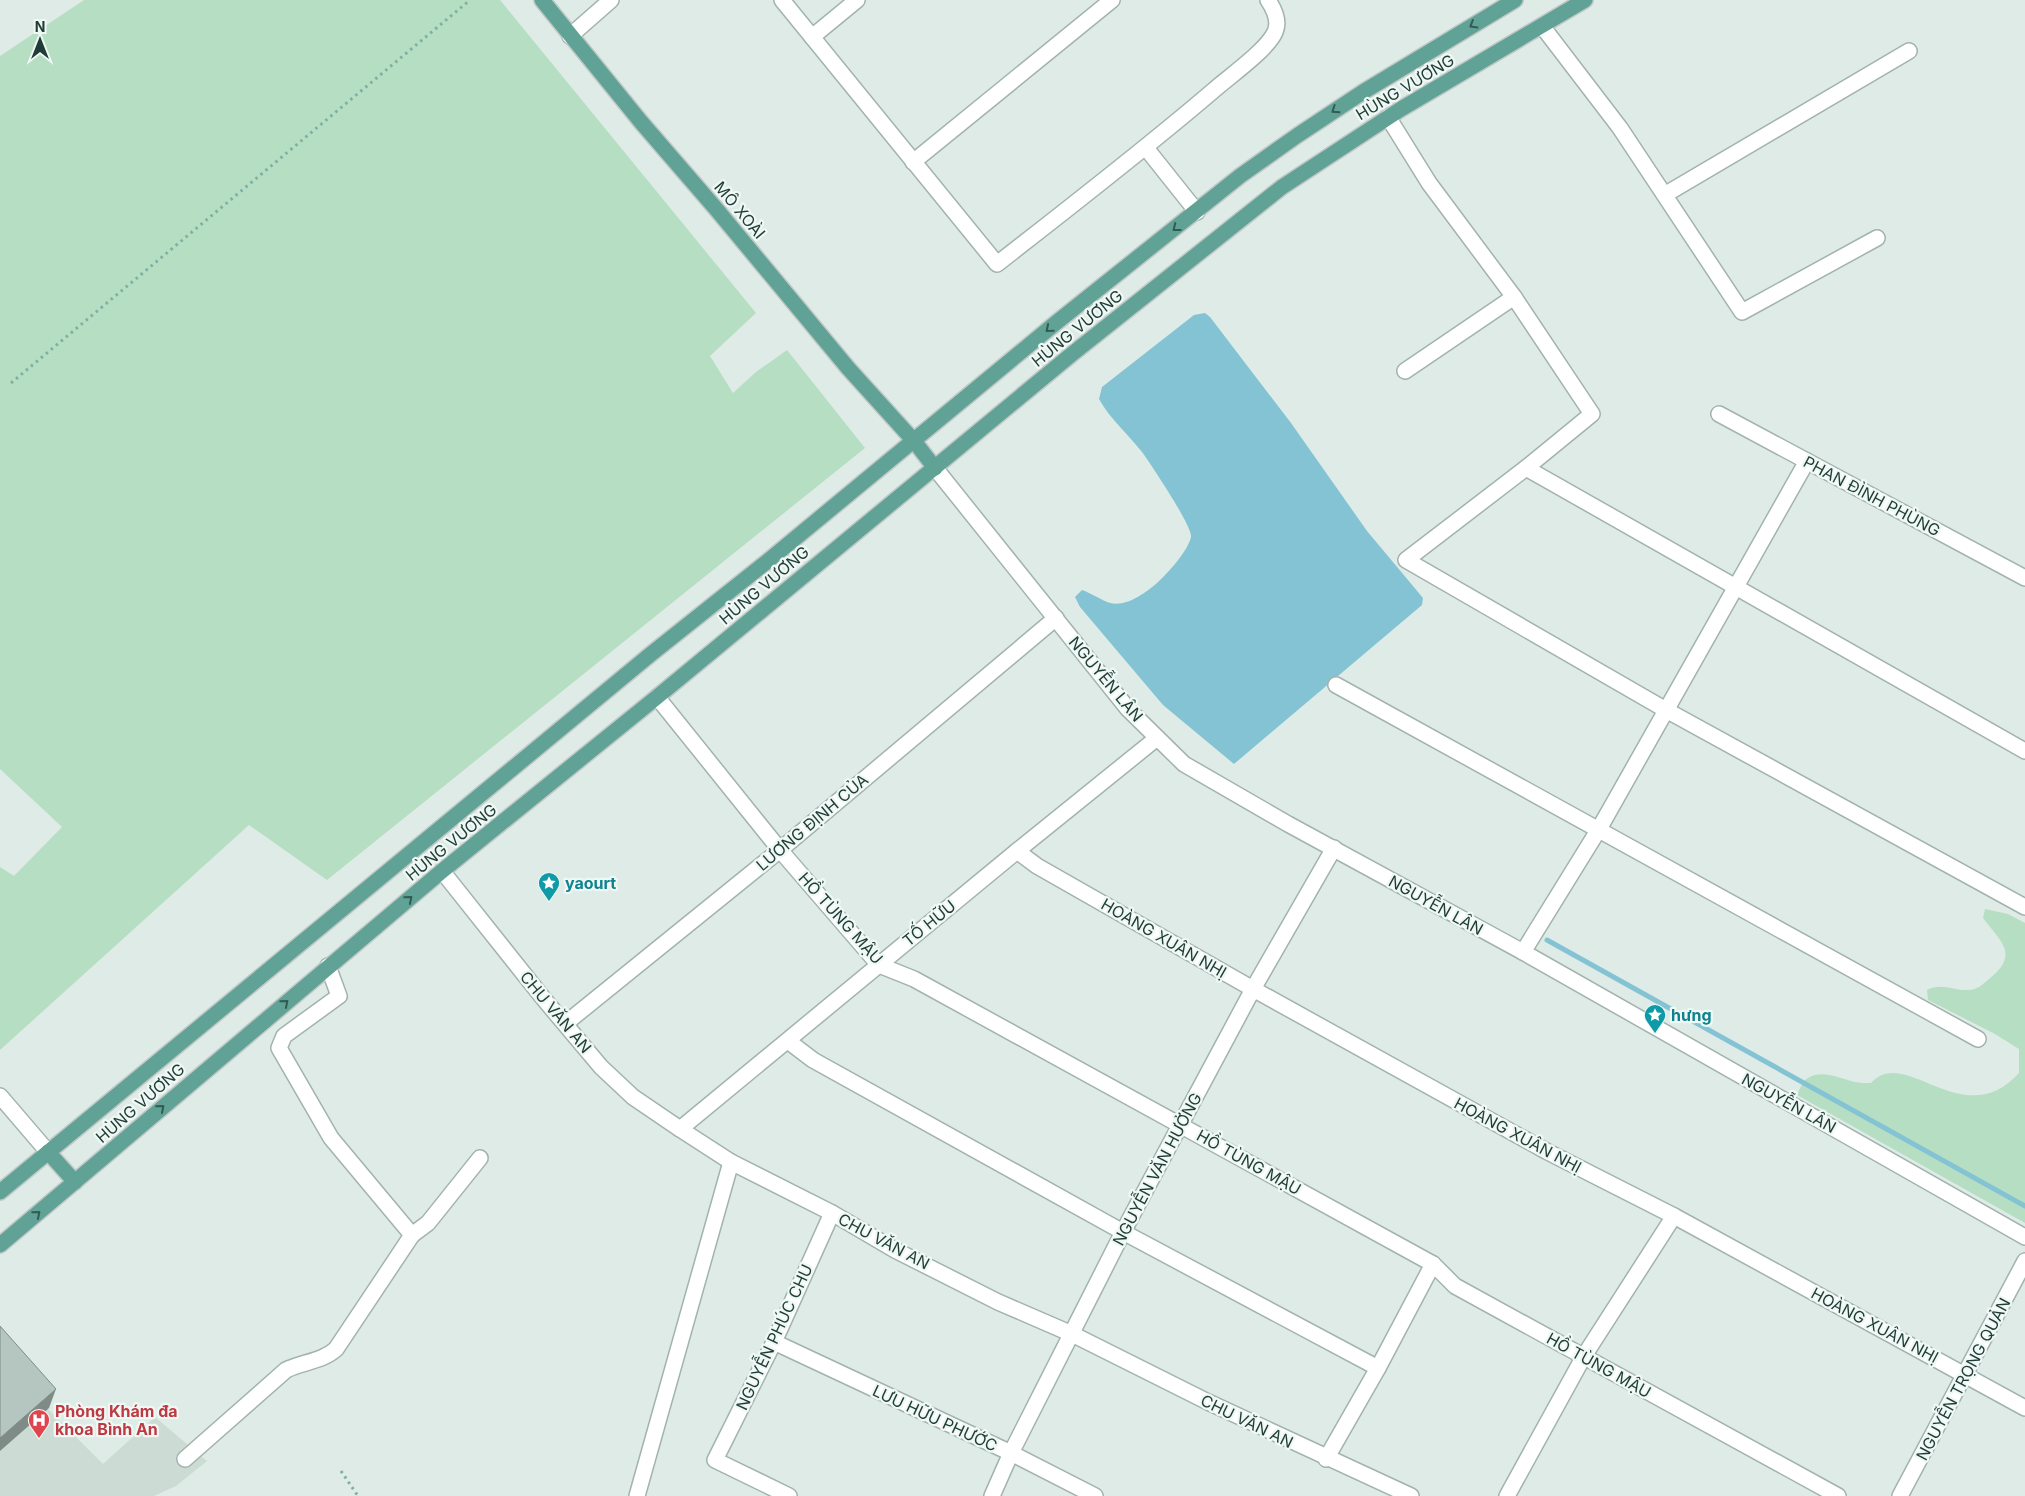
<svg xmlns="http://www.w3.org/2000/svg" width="2025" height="1496" viewBox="0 0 2025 1496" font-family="Inter,sans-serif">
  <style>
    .built { fill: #cddbd5 }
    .green { fill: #b6dec3 }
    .water { fill: #83c3d4 }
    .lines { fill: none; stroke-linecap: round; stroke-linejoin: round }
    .stream { stroke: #83c3d4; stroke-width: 5 }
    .minor-casing { stroke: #a2b3ae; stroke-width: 18 }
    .major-casing { stroke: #c0c8c7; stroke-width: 18 }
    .path { stroke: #7db1a3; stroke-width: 3; stroke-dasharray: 2.5 4; stroke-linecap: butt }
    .minor { stroke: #fff; stroke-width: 15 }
    .major { stroke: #60a396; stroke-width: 15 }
    .shaded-wall { fill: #7e8b86 }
    .building { fill: #b4c6bf; stroke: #7e8b86 }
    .oneway { stroke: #325b53 }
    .labels { text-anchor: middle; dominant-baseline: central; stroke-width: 4.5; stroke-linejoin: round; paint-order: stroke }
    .street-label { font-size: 16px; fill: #1f3c36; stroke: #eff8f4 }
    .culture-label { font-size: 16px; font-weight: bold; fill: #0d838f; stroke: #eff8f4; text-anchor: start }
    .health-label { font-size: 16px; font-weight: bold; fill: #be3a42; stroke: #eff8f4; text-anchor: start }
  </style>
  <rect width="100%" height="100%" fill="#dfebe6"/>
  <path class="built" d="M 0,1361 L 103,1464 L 155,1417 L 207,1461 L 176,1486 L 154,1496 L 0,1496 Z"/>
  <g class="green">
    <path d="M 84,0 L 500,0 L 756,313 L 710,356 L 733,393 L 756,372 L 787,350 L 865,448 L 327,880 L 249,825 L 0,1050 L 0,867 L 14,876 L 62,827 L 0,769 L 0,56 Z"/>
    <path d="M 1985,909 L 2008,914 L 2025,923 L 2025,1223 L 1797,1095 C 1800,1089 1802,1081 1808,1078 C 1823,1069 1840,1079 1855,1082 C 1860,1083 1865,1083 1871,1083 C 1905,1044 1963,1135 2019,1073 L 2019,1049 L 1995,1034 L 1928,1000 L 1927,990 C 1941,982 1954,991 1969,990 C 1977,990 1983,984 1989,979 C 2020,954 2001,942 1983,918 Z"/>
  </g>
  <path class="water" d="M 1205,313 L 1210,317 L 1291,423 L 1367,531 L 1423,598 L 1422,605 L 1234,764 L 1163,705 L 1080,607 L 1075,597 L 1082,590 C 1091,593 1101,600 1110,603 C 1127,607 1145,593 1157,583 C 1168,573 1188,551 1191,537 C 1193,527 1150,463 1142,452 C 1128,434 1110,419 1099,399 L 1102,387 L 1194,315 Z"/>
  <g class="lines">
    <path class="stream" d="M 1547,940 L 2025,1206"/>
    <g class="minor-casing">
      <g id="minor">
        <path d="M 782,0 L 997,264 C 1070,207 1144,150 1214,90 C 1230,76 1267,50 1275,32 C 1280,21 1274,9 1268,0"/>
        <path d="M 1542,26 L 1620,128 L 1742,312 L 1877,238"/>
        <path d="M 570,36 L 611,0"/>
        <path d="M 812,37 L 857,0"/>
        <path d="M 1388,117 L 1429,183 L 1514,297"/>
        <path d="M 1146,148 L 1197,212"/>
        <path d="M 913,162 L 1112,0"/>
        <path d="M 1666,194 L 1909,51"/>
        <path d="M 1405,371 L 1514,297 L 1592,414 L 1526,468 L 1406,560 L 1666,710 L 2025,907"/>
        <path d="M 1719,414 L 2025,578"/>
        <path d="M 935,468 L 1128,709 L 1184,764 L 1288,824 L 1523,952 L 2025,1237"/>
        <path d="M 1526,468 L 2025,751"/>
        <path d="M 1336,685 L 1978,1039"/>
        <path d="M 657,697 L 780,850 L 879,965 L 914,979 L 1433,1264 L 1455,1286 L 1838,1496"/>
        <path d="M 1017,851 L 1037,866 L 1253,989 L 1546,1151 L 1674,1216 L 2025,1408"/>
        <path d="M 442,871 L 543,998 L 601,1067 L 633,1097 L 680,1129 L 731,1162 L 832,1213 L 895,1250 L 998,1302 L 1072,1334 L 1208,1402 L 1411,1496"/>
        <path d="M 1523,952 L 1599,829 L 1807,461"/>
        <path d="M 566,1023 L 780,850 L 1056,618"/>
        <path d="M 788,1041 L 813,1060 L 1123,1232 L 1378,1368"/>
        <path d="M 0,1096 L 48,1152"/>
        <path d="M 680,1129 L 1017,851 L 1157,738"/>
        <path d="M 412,1235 L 428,1223 L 480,1158"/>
        <path d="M 774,1342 L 1011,1453 L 1095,1496"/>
        <path d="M 185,1459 L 286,1370 C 303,1362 323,1361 336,1349 L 412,1235 L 331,1138 L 279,1048 L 284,1036 L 339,996 L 328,966"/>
        <path d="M 1326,1459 L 1378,1368 L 1433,1264"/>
        <path d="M 637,1496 L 731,1162"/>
        <path d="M 789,1496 L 715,1460 L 774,1342 L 832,1213"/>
        <path d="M 992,1496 L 1011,1453 L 1123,1232 L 1253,989 L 1334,848"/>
        <path d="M 1507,1496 L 1584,1356 L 1674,1216"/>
        <path d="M 1900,1496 L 2025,1261"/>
      </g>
    </g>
    <g class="major-casing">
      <g id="major">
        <path d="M 542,0 L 641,122 L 717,210 L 848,368 L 914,441 L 935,468"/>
        <path d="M 48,1152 L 75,1182"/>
        <path d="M 0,1192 L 651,654 L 769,560 L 1057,322 L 1240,176 L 1298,135 L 1363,92 L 1515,0"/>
        <path d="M 0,1245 L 442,871 L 657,697 L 1072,354 L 1282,187 L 1401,109 L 1585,0"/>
      </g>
    </g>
    <g class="path">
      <path d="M 11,383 L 470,0"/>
      <path d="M 341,1471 L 358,1496"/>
    </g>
    <use href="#minor" class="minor"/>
    <use href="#major" class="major"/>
  </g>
  <path class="shaded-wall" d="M 56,1389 L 49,1408 L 0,1451 L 0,1438 Z"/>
  <path class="building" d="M 0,1326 L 56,1389 L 0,1438 Z"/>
  <defs><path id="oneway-chevron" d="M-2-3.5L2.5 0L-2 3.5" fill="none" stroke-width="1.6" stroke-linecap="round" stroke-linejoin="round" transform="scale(1.25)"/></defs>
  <g class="oneway">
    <use href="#oneway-chevron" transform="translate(1473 25) rotate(149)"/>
    <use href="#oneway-chevron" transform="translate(1335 110) rotate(146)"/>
    <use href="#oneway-chevron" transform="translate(1176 228) rotate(142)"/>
    <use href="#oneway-chevron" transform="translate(1049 329) rotate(140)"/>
    <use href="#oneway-chevron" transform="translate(409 899) rotate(-40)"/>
    <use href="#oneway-chevron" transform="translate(285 1003) rotate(-40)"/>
    <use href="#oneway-chevron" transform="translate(161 1108) rotate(-41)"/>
    <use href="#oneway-chevron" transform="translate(37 1214) rotate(-40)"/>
  </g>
  <defs>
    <g id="sight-pin" transform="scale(1.125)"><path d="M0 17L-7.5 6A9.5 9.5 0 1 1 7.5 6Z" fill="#0f9aa8" stroke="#eff8f4"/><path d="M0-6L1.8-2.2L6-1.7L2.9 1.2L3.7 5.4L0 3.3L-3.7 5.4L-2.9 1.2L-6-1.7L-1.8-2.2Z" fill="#fff"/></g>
    <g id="hospital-pin" transform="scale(1.125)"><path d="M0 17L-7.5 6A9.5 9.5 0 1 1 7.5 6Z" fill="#e0444e" stroke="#eff8f4"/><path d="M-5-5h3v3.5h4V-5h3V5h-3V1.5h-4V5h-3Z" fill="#fff"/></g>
  </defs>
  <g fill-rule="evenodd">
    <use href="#sight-pin" x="549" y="883"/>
    <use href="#sight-pin" x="1655" y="1015"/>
    <use href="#hospital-pin" x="39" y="1420"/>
  </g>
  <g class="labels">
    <g class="street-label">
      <text transform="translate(1405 87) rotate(-31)">HÙNG VƯƠNG</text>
      <text transform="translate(740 210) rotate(50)">MÔ XOÀI</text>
      <text transform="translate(1077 328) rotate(-39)">HÙNG VƯƠNG</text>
      <text transform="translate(1872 496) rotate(28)">PHAN ĐÌNH PHÙNG</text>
      <text transform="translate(764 585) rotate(-40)">HÙNG VƯƠNG</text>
      <text transform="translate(1106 679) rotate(50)">NGUYỄN LÂN</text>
      <text transform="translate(812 822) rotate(-40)">LƯƠNG ĐỊNH CỦA</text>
      <text transform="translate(451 842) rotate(-39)">HÙNG VƯƠNG</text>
      <text transform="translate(1436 905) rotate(29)">NGUYỄN LÂN</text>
      <text transform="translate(841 918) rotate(48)">HỒ TÙNG MẬU</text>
      <text transform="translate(929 923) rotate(-39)">TỐ HỮU</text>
      <text transform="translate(1164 938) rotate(30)">HOÀNG XUÂN NHỊ</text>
      <text transform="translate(556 1012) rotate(50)">CHU VĂN AN</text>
      <text transform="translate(140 1103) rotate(-41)">HÙNG VƯƠNG</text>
      <text transform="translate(1789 1103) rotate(29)">NGUYỄN LÂN</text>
      <text transform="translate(1518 1135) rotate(28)">HOÀNG XUÂN NHỊ</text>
      <text transform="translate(1249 1162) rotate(29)">HỒ TÙNG MẬU</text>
      <text transform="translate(1157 1169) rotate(-62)">NGUYỄN VĂN HƯỞNG</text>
      <text transform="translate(884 1241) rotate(28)">CHU VĂN AN</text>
      <text transform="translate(1875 1325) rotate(28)">HOÀNG XUÂN NHỊ</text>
      <text transform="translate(774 1337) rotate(-65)">NGUYỄN PHÚC CHU</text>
      <text transform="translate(1599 1365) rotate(29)">HỒ TÙNG MẬU</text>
      <text transform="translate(1963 1379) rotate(-62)">NGUYỄN TRỌNG QUẢN</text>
      <text transform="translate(935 1418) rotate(25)">LƯU HỮU PHƯỚC</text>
      <text transform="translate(1247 1421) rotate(26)">CHU VĂN AN</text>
    </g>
    <g class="culture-label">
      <text x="565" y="883">yaourt</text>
      <text x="1671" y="1015">hưng</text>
    </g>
    <g class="health-label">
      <text x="55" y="1411">Phòng Khám đa<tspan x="55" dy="18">khoa Bình An</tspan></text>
    </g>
  </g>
  <g transform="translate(40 40)" stroke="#eff8f4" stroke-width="4" paint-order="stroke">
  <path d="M0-4L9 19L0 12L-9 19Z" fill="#1f3c36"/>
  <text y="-8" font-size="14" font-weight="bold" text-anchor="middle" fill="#1f3c36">N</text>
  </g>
</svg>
